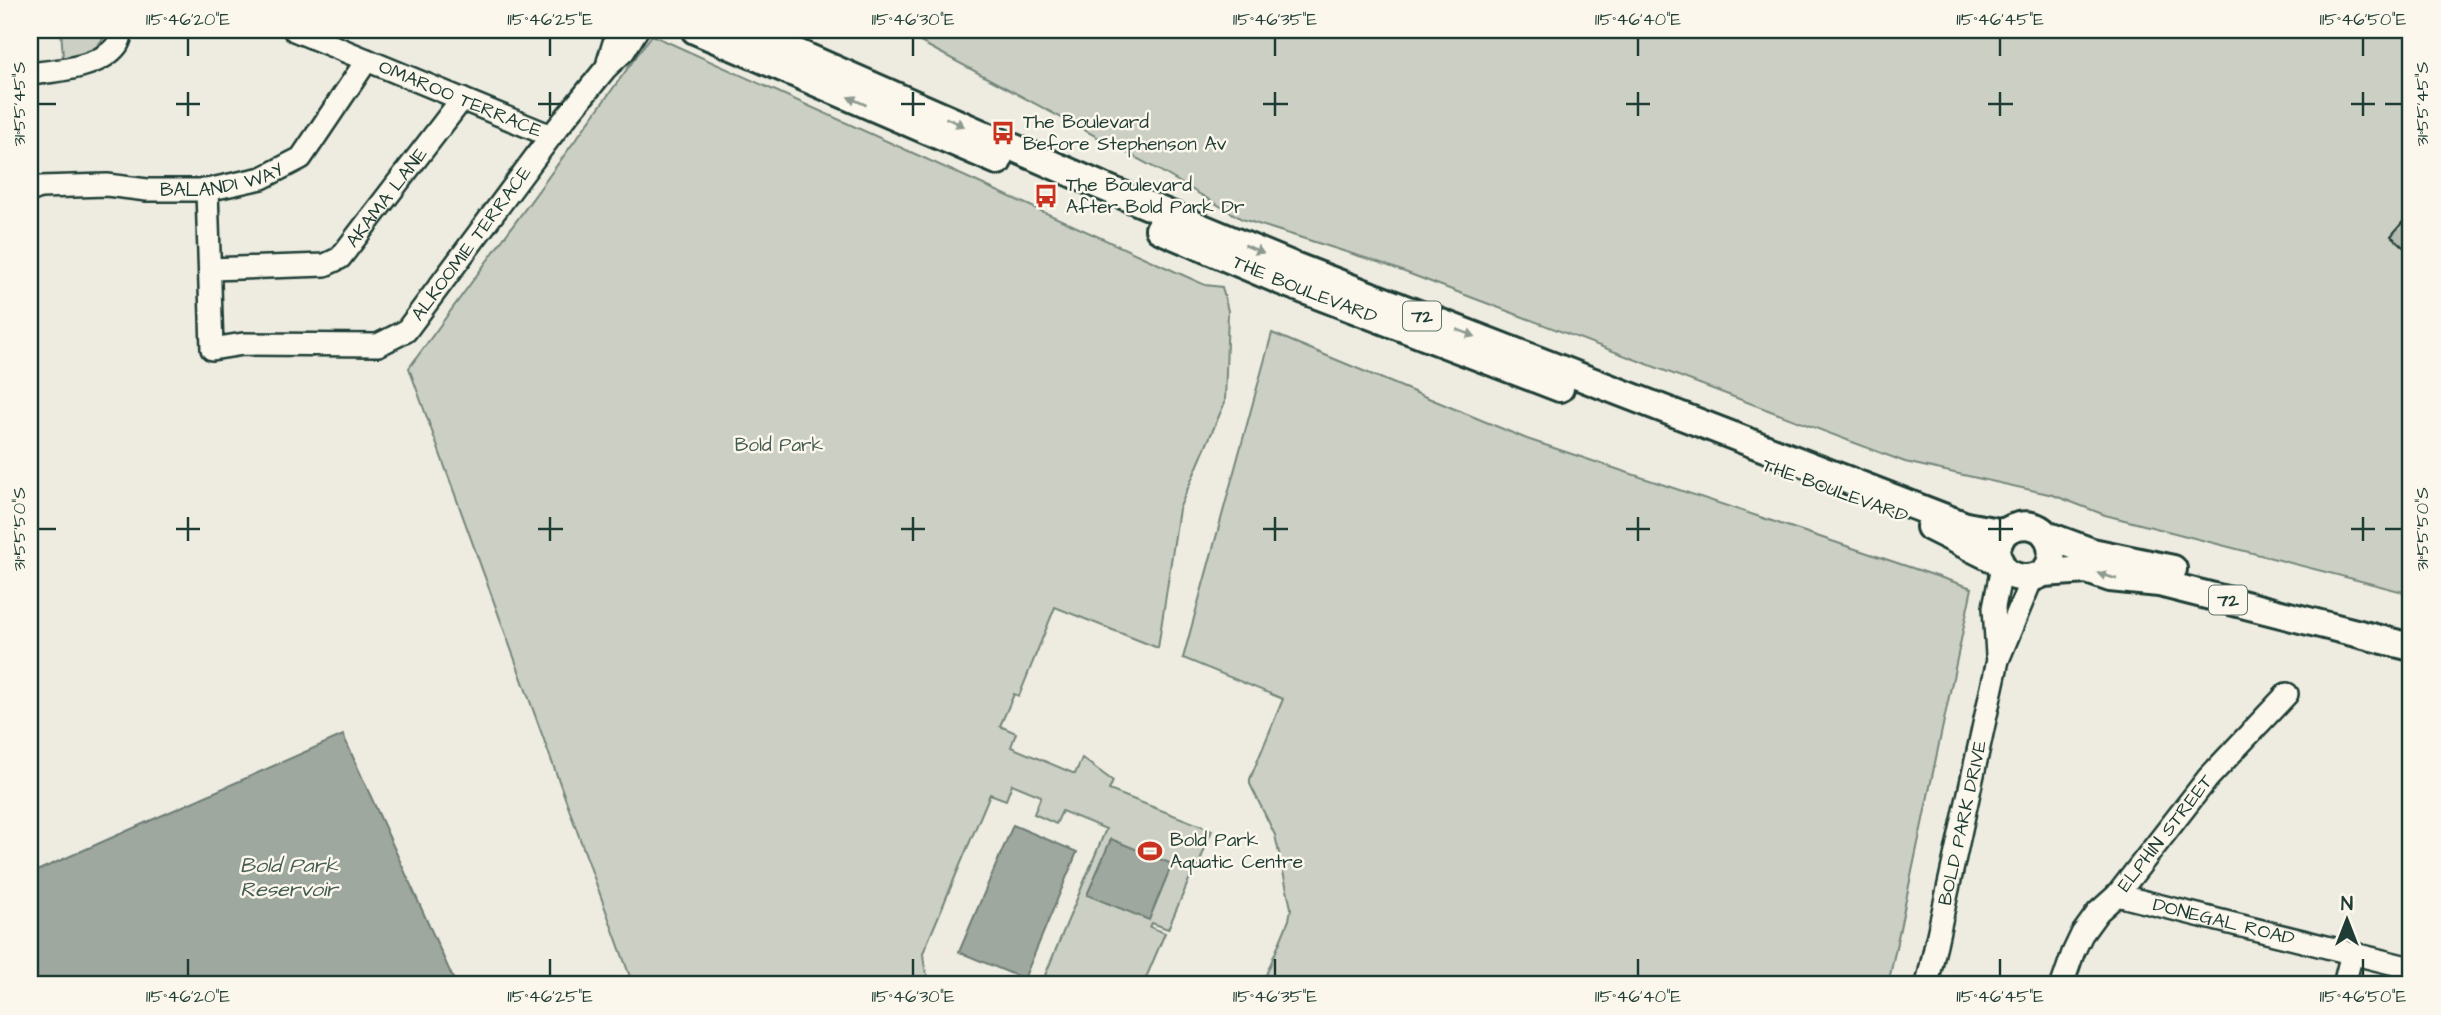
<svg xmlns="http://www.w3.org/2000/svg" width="2441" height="1015" viewBox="0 0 2441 1015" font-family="'Architects Daughter',sans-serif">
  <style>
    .green { fill: #cbcfc4; stroke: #75867c; stroke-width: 2 }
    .water { fill: #9fa89f; stroke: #6c7d74; stroke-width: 2 }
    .building { fill: #b4bbb0; stroke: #1f3d34; stroke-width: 2; filter: url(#shadow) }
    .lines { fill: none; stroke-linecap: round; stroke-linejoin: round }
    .minor-casing { stroke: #1f3d34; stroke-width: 26 }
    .major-casing { stroke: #1f3d34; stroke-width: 32 }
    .minor { stroke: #fbf7ec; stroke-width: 21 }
    .major { stroke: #fbf7ec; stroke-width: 26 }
    .oneway { fill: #8d9a90 }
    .ticks { fill: none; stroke: #1f3d34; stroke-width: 2.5 }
    .labels { text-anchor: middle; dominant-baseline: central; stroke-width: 5; stroke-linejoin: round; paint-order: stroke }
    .shield { fill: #fbf7ec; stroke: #61756b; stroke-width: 2 }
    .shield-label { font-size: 18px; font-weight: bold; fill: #1f3d34 }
    .street-label { font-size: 19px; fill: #1f3d34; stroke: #fbf7ec }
    .poi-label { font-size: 19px; fill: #1f3d34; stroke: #fbf7ec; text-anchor: start }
    .park-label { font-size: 19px; fill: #415a51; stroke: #fbf7ec }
    .water-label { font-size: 21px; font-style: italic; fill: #455d54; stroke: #fbf7ec }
    .neatline { fill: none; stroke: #1f3d34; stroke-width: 2.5 }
    .ticks-label { font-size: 18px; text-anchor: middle; fill: #1f3d34 }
  </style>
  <defs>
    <filter id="shadow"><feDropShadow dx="6" dy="-6" stdDeviation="0" flood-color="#0004"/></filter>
  </defs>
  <rect width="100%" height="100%" fill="#eeece1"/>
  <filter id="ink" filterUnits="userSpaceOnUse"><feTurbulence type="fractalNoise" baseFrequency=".0143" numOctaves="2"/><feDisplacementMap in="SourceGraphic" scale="14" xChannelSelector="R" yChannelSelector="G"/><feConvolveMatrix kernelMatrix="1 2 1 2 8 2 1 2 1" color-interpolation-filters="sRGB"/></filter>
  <g filter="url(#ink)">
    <g class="green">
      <path d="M 61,30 L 108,30 C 98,50 85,59 63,57 Z"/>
      <path d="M 898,30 L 2411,30 L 2411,594 L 2105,515 L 2053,495 L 1905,462 L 1381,263 L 1242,219 L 1157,169 Z"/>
      <path d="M 652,35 L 1205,285 L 1222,287 L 1228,311 L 1225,402 L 1179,509 L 1158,648 L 1055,607 L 1019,696 L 1014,694 L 1000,726 L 1016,733 L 1011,747 L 1075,774 L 1082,758 L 1113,781 L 1109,790 L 1212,830 L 1195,874 L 1192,873 L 1168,929 L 1152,923 L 1150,927 L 1165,933 L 1143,985 L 1041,985 L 1106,829 L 1062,811 L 1056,824 L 1034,814 L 1041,796 L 1012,784 L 1006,800 L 990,794 L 923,953 C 924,966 925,978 937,985 L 633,985 L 409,368 Z"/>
      <path d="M 1272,333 L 1527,439 L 1972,588 L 1888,985 L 1247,985 L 1266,975 L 1289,920 L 1291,908 L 1275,835 L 1250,784 L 1250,779 L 1283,699 L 1183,658 Z"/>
    </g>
    <g class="water">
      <path d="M 343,735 L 456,985 L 30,985 L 30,874 Z"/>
      <path d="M 1013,825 L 1077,852 L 1024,979 L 959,952 Z"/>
      <path d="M 1111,839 L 1172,864 L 1149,920 L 1087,895 Z"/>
    </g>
    <path class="building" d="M 2411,212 L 2411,254 L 2391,236 Z"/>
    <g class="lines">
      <g class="minor-casing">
        <g id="minor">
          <path id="s1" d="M 294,30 L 551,136"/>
          <path d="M 608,62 L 618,30"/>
          <path d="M 30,74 C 56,71 100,68 117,45 C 120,41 121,34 123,30"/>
          <path id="s2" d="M 207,190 L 212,349 L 243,344 L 378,345 L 406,331 L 551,136 L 606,68 L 624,51 L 637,30"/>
          <path id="s3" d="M 30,191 L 40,187 L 107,185 L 147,190 L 207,190 L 262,178 L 301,158 L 367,60"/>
          <path id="s4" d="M 210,269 L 325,265 L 340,258 L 462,99"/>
          <path d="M 1997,655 L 1994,607 L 2002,567"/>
          <path id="s5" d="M 2117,895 L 2411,968"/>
          <path id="s6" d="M 1927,985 L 1998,660 L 2032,578"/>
          <path id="s7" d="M 2062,985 L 2073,953 L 2082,934 L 2098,912 L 2117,895 L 2208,778 L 2287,694"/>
          <path d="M 2344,985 L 2352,953"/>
        </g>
      </g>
      <g class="major-casing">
        <g id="major">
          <path d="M 695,30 L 998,161"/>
          <path d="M 745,30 L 1101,186 L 1289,264 L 1966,526 L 2004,533 C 2021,520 2047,523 2051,547 C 2060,597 1971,582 2004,533"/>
          <path id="s8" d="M 1159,229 L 1281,281 L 1560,388"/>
          <path d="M 1930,527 L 2000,562"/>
          <path d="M 2046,535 L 2092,552 L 2173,569"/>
          <path d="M 2043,573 L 2087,570 L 2110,578 L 2159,583 L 2411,647"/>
        </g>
      </g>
      <use href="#minor" class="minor"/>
      <use href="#major" class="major"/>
    </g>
    <defs><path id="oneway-solid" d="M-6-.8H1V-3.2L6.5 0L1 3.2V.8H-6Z" transform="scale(1.75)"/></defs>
    <g class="oneway">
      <use href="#oneway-solid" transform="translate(857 101) rotate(-156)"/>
      <use href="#oneway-solid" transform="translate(955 122) rotate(24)"/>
      <use href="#oneway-solid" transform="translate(1254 249) rotate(23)"/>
      <use href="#oneway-solid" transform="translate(1466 333) rotate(21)"/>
      <use href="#oneway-solid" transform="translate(2107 576) rotate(-163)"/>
    </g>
  </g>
  <path class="ticks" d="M 188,38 L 188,56M 550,38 L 550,56M 913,38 L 913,56M 1275,38 L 1275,56M 1638,38 L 1638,56M 2000,38 L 2000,56M 2363,38 L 2363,56M 188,92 L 188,116M 550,92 L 550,116M 913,92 L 913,116M 1275,92 L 1275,116M 1638,92 L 1638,116M 2000,92 L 2000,116M 2363,92 L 2363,116M 38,104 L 56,104M 176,104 L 200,104M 538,104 L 563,104M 901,104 L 925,104M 1263,104 L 1288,104M 1626,104 L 1650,104M 1988,104 L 2013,104M 2351,104 L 2375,104M 2385,104 L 2402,104M 188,517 L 188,541M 550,517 L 550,541M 913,517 L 913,541M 1275,517 L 1275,541M 1638,517 L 1638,541M 2000,517 L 2000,541M 2363,517 L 2363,541M 38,529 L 56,529M 176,529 L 200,529M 538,529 L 563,529M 901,529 L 925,529M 1263,529 L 1288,529M 1626,529 L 1650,529M 1988,529 L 2013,529M 2351,529 L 2375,529M 2385,529 L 2402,529M 188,959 L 188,976M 550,959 L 550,976M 913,959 L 913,976M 1275,959 L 1275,976M 1638,959 L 1638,976M 2000,959 L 2000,976M 2363,959 L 2363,976"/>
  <defs>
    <g id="bus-bare" transform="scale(1.89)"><path d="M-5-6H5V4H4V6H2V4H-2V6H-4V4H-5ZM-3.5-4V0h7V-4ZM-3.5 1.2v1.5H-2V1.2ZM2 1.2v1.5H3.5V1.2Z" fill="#c8321e" stroke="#fbf7ec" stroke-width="2.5" paint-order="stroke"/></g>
    <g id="stadium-bare" transform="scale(1.89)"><path d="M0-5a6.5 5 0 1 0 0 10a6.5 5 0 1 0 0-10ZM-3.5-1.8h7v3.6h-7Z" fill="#c8321e" stroke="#fbf7ec" stroke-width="2.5" paint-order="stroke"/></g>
  </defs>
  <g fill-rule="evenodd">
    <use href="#bus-bare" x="1003" y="133"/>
    <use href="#bus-bare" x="1046" y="196"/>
    <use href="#stadium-bare" x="1150" y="851"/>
  </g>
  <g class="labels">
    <g class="shield">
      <rect x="1403" y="301.5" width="38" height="29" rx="5"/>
      <rect x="2209" y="585.5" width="38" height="29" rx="5"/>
    </g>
    <g class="shield-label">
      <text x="1422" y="316">72</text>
      <text x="2228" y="600">72</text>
    </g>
    <g class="street-label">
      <text stroke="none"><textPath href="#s1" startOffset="180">OMAROO TERRACE</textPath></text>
      <text stroke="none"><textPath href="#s3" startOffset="194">BALANDI WAY</textPath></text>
      <text stroke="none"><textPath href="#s4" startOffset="208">AKAMA LANE</textPath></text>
      <text stroke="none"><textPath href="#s2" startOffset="466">ALKOOMIE TERRACE</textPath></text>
      <text stroke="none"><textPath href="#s8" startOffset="158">THE BOULEVARD</textPath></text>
      <text transform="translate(1835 491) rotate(20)">THE BOULEVARD</text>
      <text stroke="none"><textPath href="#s6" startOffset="166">BOLD PARK DRIVE</textPath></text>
      <text stroke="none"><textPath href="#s7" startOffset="186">ELPHIN STREET</textPath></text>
      <text stroke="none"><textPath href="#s5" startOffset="110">DONEGAL ROAD</textPath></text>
    </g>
    <g class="poi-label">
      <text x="1023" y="122">The Boulevard<tspan x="1023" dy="22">Before Stephenson Av</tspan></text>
      <text x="1066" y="185">The Boulevard<tspan x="1066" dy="22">After Bold Park Dr</tspan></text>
      <text x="1170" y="840">Bold Park<tspan x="1170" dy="22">Aquatic Centre</tspan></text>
    </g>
    <g class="park-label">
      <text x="779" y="445">Bold Park</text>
    </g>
    <g class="water-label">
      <text x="289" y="865">Bold Park<tspan x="289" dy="24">Reservoir</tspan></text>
    </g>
  </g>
  <rect width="2441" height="1015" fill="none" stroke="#fbf7ec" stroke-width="77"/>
  <g transform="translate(2347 920)" stroke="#fbf7ec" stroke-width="5" paint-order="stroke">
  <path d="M0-5L12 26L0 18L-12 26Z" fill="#1f3d34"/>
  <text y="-10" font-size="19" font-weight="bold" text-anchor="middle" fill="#1f3d34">N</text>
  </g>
  <rect x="38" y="38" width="2364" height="938" class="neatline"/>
  <g class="ticks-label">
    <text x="188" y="25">115°46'20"E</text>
    <text x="550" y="25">115°46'25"E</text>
    <text x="913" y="25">115°46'30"E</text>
    <text x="1275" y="25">115°46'35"E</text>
    <text x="1638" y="25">115°46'40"E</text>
    <text x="2000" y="25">115°46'45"E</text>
    <text x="2363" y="25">115°46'50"E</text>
    <text transform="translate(19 104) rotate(-90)" y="6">31°55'45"S</text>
    <text transform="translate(2422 104) rotate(-90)" y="6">31°55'45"S</text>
    <text transform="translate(19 529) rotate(-90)" y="6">31°55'50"S</text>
    <text transform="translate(2422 529) rotate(-90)" y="6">31°55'50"S</text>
    <text x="188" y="1002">115°46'20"E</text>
    <text x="550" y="1002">115°46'25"E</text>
    <text x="913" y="1002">115°46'30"E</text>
    <text x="1275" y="1002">115°46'35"E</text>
    <text x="1638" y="1002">115°46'40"E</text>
    <text x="2000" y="1002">115°46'45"E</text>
    <text x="2363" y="1002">115°46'50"E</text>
  </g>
</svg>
